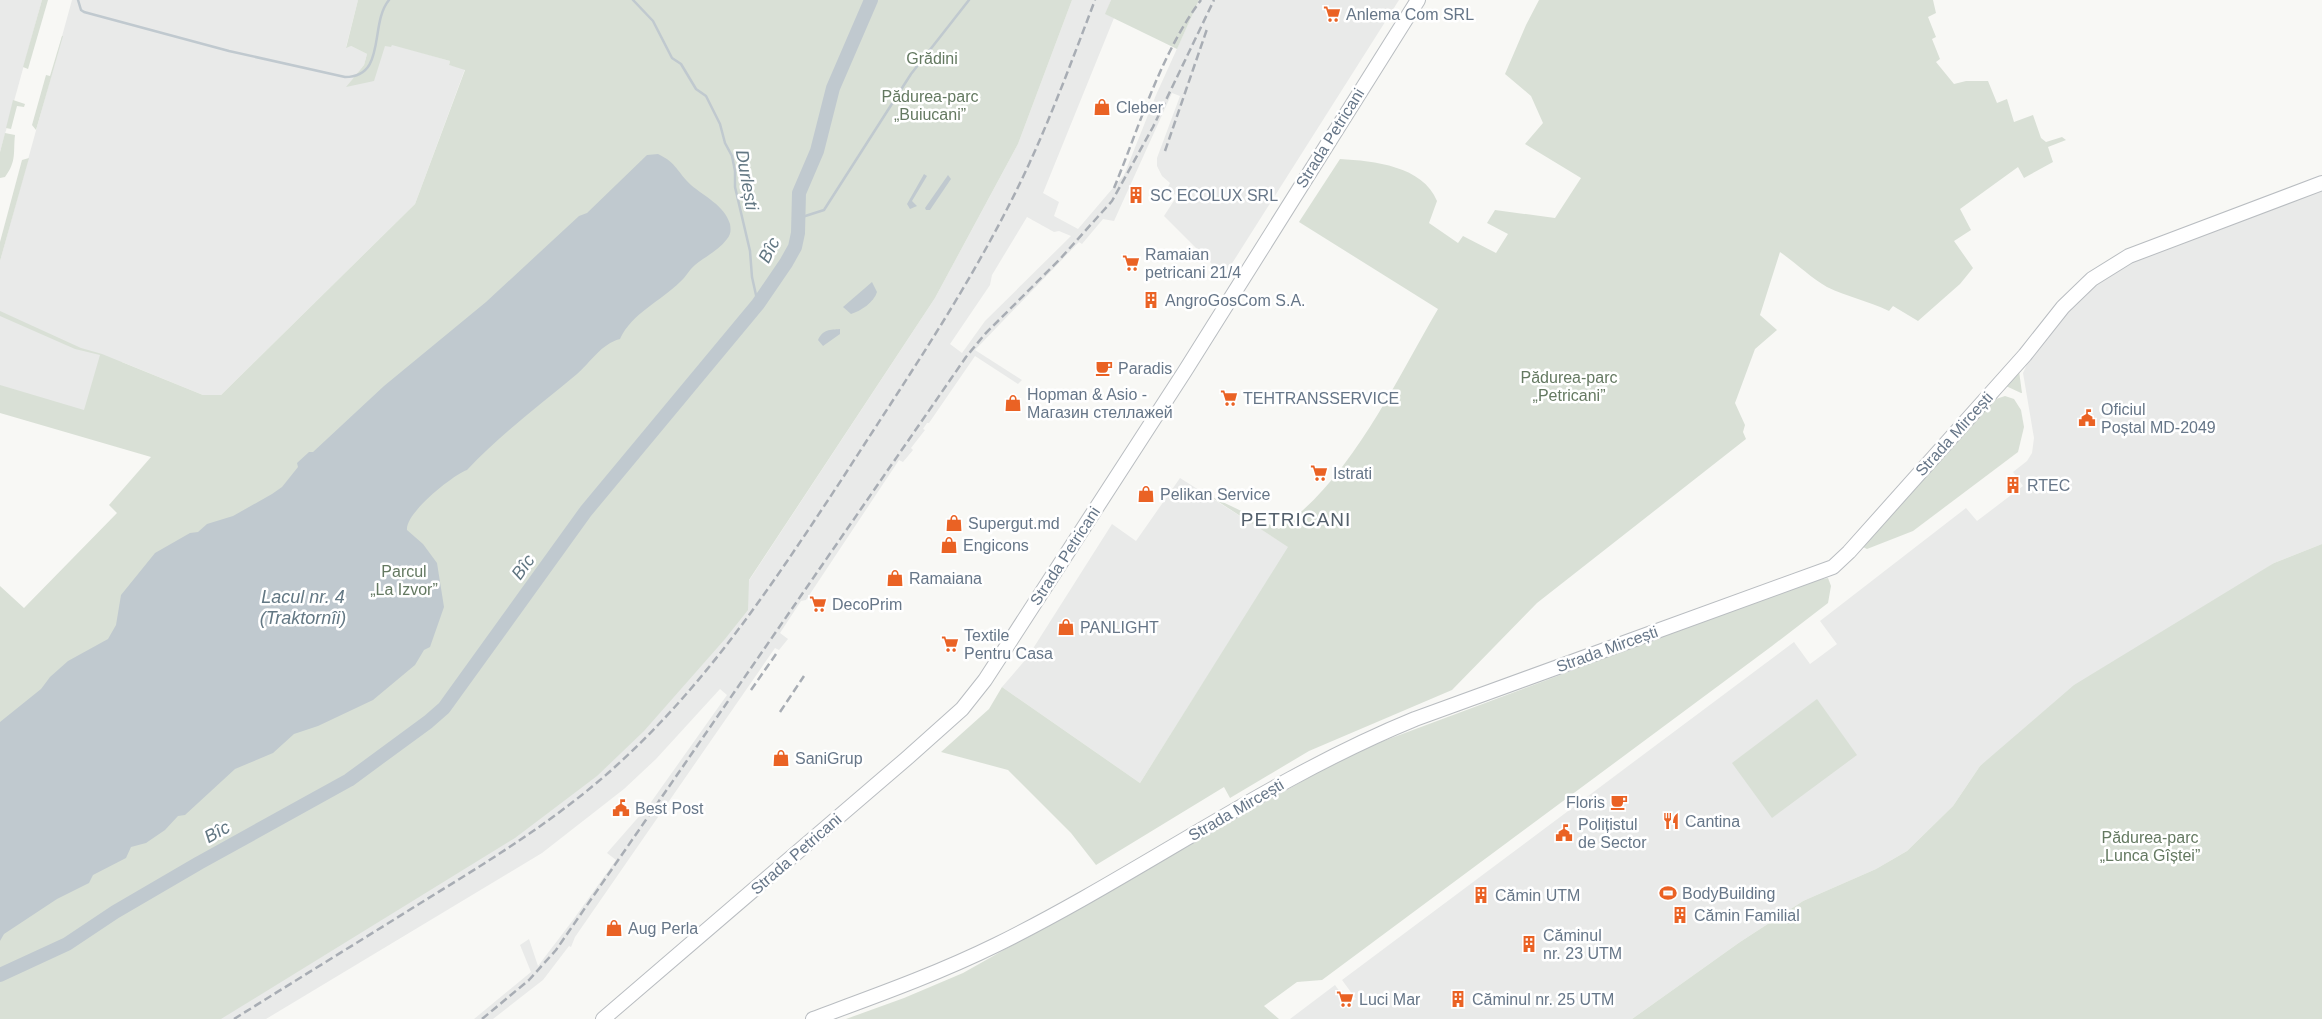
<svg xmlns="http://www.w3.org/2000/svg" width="2322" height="1019" viewBox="0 0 2322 1019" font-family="Arial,sans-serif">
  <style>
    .built { fill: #e9eae9; fill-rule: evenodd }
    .green { fill: #d9e0d6 }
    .water { fill: #c0c9cf }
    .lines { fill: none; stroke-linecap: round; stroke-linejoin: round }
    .stream { stroke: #c0c9cf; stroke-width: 2.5 }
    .river { stroke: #c0c9cf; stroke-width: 14 }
    .major-casing { stroke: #b9bdc1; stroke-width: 16 }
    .major { stroke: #fff; stroke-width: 14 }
    .rail { stroke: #a8adb4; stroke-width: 2.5; stroke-dasharray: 8 4; stroke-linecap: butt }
    .labels { text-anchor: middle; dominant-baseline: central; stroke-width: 5; stroke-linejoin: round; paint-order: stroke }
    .poi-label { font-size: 16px; fill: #667688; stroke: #fff; text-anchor: start }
    .park-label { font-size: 16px; fill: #647961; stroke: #fff }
    .street-label { font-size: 16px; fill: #667688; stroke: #fff }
    .water-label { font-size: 18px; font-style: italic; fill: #627783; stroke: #fff }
    .quarter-label { font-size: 19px; letter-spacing: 1px; fill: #54606c; stroke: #fff }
  </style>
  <rect width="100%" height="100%" fill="#f8f8f5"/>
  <g class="built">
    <path d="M 0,0 L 42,0 L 0,152 Z"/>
    <path d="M 72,0 L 358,0 L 346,47 L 351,46 L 367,54 L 364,65 L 347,86 L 385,45 L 392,44 L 450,61 L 449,65 L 465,69 L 415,204 L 221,395 L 203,395 L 122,362 L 103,430 L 0,400 L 0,261 Z"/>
    <path d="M 1072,0 L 1111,0 L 1106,14 L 1114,18 L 1043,193 L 1059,202 L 1054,216 L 1078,229 L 1124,175 L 1156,95 L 1199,0 L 1399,0 L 1224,276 L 1164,216 L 1177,196 L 1167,189 L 1170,183 L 1162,176 L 1157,166 L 1157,158 L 1180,96 L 1172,93 L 1114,221 L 1103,219 L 1082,244 L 1079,242 L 975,350 L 1022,380 L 1018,384 L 975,356 L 929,423 L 927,423 L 923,429 L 925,430 L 911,448 L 913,450 L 903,462 L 899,460 L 806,600 L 801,601 L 780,633 L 788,639 L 779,650 L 775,648 L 575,937 L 571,947 L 569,946 L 543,980 L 493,1019 L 474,1019 L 531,972 L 520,945 L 529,939 L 538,966 L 573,920 L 616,860 L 607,853 L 649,805 L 727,695 L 720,689 L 656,759 L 624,789 L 542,853 L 266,1019 L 205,1019 L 748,582 L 935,298 L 1018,144 ZM 1027,217 L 1054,232 L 1059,231 L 1071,236 L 985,321 L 962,353 L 950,344 L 990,285 L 992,275 Z"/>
    <path d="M 2322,186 L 2322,544 L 2274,563 L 1980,766 L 1953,806 L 1907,851 L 1876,869 L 1803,901 L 1740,942 L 1632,1019 L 1290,1019 L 1335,985 L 1348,1003 L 1356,999 L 1342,980 L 1794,642 L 1810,664 L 1837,644 L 1820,621 L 1966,508 L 1977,521 L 2023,486 L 2013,472 L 2027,461 L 2032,453 L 2034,438 L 2023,373 L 2034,349 L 2096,281 L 2122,265 Z"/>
    <path d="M 1180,478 L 1289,547 L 1140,783 L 1002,687 L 1027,658 L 1112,524 L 1136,541 Z"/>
  </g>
  <g class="green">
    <path d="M 42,0 L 48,0 L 28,69 L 23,67 Z"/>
    <path d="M 358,0 L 1072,0 L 1018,144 L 935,298 L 749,580 L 748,610 L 725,639 L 644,731 L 597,776 L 515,838 L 221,1019 L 0,1019 L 0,586 L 24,608 L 117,513 L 109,505 L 151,457 L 0,413 L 0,385 L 84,410 L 100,355 L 75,349 L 0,316 L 0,311 L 81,348 L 102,354 L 203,395 L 221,395 L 415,204 L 465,70 L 449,65 L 450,61 L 392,45 L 391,47 L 385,46 L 374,81 L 346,87 L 364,65 L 367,54 L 351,46 L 346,48 Z"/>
    <path d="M 1111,0 L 1199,0 L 1177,49 L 1105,14 Z"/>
    <path d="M 1539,0 L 1933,0 L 1936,13 L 1928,17 L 1936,37 L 1932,39 L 1940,59 L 1936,62 L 1954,84 L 1966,81 L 1988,81 L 1997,103 L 2007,99 L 2014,122 L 2033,115 L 2041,138 L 2046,142 L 2062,137 L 2066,140 L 2048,147 L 2053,162 L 2024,178 L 2018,167 L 1960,209 L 1971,230 L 1954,241 L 1973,268 L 1960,284 L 1918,321 L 1893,306 L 1889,311 C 1869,301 1847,297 1827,287 C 1811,278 1796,263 1780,252 L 1760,315 L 1777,330 L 1755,349 L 1735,403 L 1745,425 L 1743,432 L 1746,439 L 1537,603 L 1452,690 L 1309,751 L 1230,798 L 1224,787 L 1096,865 L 1071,833 L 1008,770 L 941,752 L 989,709 L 1002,687 L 1140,783 L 1288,547 L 1208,495 L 1279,529 C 1350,481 1395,382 1438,309 L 1299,222 L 1340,159 C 1374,161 1423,166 1437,201 L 1429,223 L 1458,243 L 1463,236 L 1496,253 L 1508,234 L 1487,223 L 1495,210 L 1555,218 L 1581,178 L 1525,144 L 1543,123 L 1531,96 L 1505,74 L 1526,25 Z"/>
    <path d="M 62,36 L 63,36 L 36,130 L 32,125 L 46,75 L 50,76 Z"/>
    <path d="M 13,100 L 25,104 L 24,107 L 17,106 L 11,129 L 6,128 Z"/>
    <path d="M 5,133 L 15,135 C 13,152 17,161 5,177 L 0,178 L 0,152 Z"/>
    <path d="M 29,158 L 0,261 L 0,242 L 22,160 Z"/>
    <path d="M 2019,371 L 2022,393 L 2021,393 L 2006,386 Z"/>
    <path d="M 2005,396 L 2014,399 L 2021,410 L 2024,427 L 2018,452 L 1913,531 L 1867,549 L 1863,547 L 1996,399 Z"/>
    <path d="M 2322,544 L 2322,1019 L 1632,1019 L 1740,942 L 1803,901 L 1876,869 L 1907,851 L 1953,806 L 1980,766 L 2074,685 L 2274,563 Z"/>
    <path d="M 1828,578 L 1831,586 L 1828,603 L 1772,646 L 1322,980 L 1297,982 L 1264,1006 L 1279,1019 L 846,1019 L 904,998 L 963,973 L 1354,752 L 1811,581 Z"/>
    <path d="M 1817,699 L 1857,755 L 1772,818 L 1732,763 Z"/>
  </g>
  <g class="water">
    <path d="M 658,154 C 677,163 677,172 691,185 C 705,197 724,205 730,224 C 731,230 731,234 727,239 C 719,250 706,256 695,265 C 689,270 686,277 680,282 C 661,301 632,313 620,339 C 601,344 591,362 577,374 C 540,405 501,434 467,470 C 453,475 405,513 407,530 L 423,544 L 437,563 L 444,607 L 430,647 L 424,650 L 415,665 L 373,700 L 318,726 L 294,734 L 273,753 L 235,769 L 185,815 L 178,816 L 165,830 L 146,843 L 131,847 L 126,858 L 93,875 L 89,883 L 57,899 L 4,934 L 0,941 L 0,722 L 41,689 L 50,677 L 68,661 L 108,639 L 116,625 L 121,595 L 155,553 L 190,533 L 198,532 L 207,524 L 233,516 L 272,494 L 282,487 L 298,467 L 297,463 L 309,452 L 313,452 L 384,386 L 486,302 L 579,216 L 587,213 L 647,155 Z"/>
    <path d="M 924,174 L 927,176 L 912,201 L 917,206 L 910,209 L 907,204 Z"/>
    <path d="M 948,175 L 951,179 L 930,210 L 926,210 L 925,208 Z"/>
    <path d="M 872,282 L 877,292 C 874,302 861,311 851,314 L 843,307 Z"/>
    <path d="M 840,329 L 840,334 L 823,346 L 818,340 C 823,329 830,330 840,329 Z"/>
  </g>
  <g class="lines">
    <g class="stream">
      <path d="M 78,0 L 81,10 L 84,12 L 229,51 L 345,77 C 387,77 369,24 389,0"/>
      <path d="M 633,0 L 653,21 L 672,58 L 681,64 L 696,89 L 706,96 L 720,124 L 725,143 L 732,156 L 735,171 L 735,187 L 750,251 L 752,277 L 758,304"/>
      <path d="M 799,218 L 824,210 L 911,74 L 969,0"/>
    </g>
    <path class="river" d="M 0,975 L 67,944 L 115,912 L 199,863 L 349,780 L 428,722 L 444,708 L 586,511 L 758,304 L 786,263 L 795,247 L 798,233 L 799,193 L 817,151 L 833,88 L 871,0"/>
    <g class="major-casing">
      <g id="major">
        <path d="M 603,1019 L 906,759 L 962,709 L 985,680 L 1185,371 L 1418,0"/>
        <path d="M 813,1019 C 875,996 937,974 996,945 C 1138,875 1268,779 1415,719 L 1833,567 L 1849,552 L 2025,355 L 2063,307 L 2092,279 L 2129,256 L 2322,183"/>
      </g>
    </g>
    <use href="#major" class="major"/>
    <g class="rail">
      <path d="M 1165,151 L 1207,29"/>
      <path d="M 1114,188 C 1140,125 1160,55 1201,0"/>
      <path d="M 751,690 L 776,654"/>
      <path d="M 780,712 L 804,676"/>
      <path d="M 234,1019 C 298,979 363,939 427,899 C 489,861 552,822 607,774 C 704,689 772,585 842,479 C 899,390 959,303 1007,209 C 1042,142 1068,71 1095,0"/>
      <path d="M 482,1019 L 529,980 L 556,950 L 966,357 L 985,334 L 1060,259 L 1112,201 L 1153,127 L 1214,0"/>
    </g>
  </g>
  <defs>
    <g id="supermarket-bare" transform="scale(1.35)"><path d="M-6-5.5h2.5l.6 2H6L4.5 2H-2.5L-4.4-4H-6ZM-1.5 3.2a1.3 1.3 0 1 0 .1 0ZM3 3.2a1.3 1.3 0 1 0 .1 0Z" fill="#ea6224" stroke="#fff" stroke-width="2.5" paint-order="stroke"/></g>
    <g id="shop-bare" transform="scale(1.35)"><path d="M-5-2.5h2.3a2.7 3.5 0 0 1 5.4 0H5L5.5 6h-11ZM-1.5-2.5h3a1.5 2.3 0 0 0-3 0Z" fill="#ea6224" stroke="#fff" stroke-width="2.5" paint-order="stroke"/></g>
    <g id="building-bare" transform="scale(1.35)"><path d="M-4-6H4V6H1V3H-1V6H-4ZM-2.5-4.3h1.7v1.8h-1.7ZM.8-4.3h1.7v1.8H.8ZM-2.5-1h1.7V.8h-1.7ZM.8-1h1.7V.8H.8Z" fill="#ea6224" stroke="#fff" stroke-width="2.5" paint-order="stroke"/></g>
    <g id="cafe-bare" transform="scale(1.35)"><path d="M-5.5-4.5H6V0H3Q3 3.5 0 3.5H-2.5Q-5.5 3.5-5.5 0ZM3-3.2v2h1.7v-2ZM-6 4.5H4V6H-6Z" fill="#ea6224" stroke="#fff" stroke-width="2.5" paint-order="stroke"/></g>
    <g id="civic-bare" transform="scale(1.35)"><path d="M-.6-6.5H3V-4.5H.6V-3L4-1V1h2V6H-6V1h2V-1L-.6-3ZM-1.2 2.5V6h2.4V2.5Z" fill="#ea6224" stroke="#fff" stroke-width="2.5" paint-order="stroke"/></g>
    <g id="restaurant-bare" transform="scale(1.35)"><path d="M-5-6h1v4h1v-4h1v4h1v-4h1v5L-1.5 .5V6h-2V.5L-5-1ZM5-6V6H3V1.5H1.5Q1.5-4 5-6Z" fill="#ea6224" stroke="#fff" stroke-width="2.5" paint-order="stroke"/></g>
    <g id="stadium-bare" transform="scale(1.35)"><path d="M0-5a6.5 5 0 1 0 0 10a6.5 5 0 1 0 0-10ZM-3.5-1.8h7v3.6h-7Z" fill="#ea6224" stroke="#fff" stroke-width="2.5" paint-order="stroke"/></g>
  </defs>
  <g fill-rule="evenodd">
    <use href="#supermarket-bare" x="1332" y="14"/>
    <use href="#shop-bare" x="1102" y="107"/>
    <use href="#building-bare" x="1136" y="195"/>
    <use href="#supermarket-bare" x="1131" y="263"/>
    <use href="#building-bare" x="1151" y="300"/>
    <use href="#cafe-bare" x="1104" y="368"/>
    <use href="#supermarket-bare" x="1229" y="398"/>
    <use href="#shop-bare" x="1013" y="403"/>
    <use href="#civic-bare" x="2087" y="418"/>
    <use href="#supermarket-bare" x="1319" y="473"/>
    <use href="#building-bare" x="2013" y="485"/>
    <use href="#shop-bare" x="1146" y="494"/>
    <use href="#shop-bare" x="954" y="523"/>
    <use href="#shop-bare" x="949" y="545"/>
    <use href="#shop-bare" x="895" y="578"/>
    <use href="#supermarket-bare" x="818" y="604"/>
    <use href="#shop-bare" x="1066" y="627"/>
    <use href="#supermarket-bare" x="950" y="644"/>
    <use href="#shop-bare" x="781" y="758"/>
    <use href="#cafe-bare" x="1619" y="802"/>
    <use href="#civic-bare" x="621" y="808"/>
    <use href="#restaurant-bare" x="1671" y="821"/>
    <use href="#civic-bare" x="1564" y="833"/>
    <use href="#stadium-bare" x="1668" y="893"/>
    <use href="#building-bare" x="1481" y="895"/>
    <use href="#building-bare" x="1680" y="915"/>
    <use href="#shop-bare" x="614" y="928"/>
    <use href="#building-bare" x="1529" y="944"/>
    <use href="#supermarket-bare" x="1345" y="999"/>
    <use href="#building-bare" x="1458" y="999"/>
  </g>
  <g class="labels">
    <g class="poi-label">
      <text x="1346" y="14">Anlema Com SRL</text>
      <text x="1116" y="107">Cleber</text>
      <text x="1150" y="195">SC ECOLUX SRL</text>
      <text x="1145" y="254">Ramaian<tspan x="1145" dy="18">petricani 21/4</tspan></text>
      <text x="1165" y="300">AngroGosCom S.A.</text>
      <text x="1118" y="368">Paradis</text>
      <text x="1027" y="394">Hopman &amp; Asio -<tspan x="1027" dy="18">Магазин стеллажей</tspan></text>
      <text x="1243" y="398">TEHTRANSSERVICE</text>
      <text x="2101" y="409">Oficiul<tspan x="2101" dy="18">Poștal MD-2049</tspan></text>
      <text x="1333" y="473">Istrati</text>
      <text x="2027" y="485">RTEC</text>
      <text x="1160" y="494">Pelikan Service</text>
      <text x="968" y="523">Supergut.md</text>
      <text x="963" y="545">Engicons</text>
      <text x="909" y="578">Ramaiana</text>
      <text x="832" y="604">DecoPrim</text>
      <text x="1080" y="627">PANLIGHT</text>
      <text x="964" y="635">Textile<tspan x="964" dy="18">Pentru Casa</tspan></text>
      <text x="795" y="758">SaniGrup</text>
      <text x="1605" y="802" text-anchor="end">Floris</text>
      <text x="635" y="808">Best Post</text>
      <text x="1685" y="821">Cantina</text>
      <text x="1578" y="824">Polițistul<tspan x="1578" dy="18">de Sector</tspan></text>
      <text x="1682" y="893">BodyBuilding</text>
      <text x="1495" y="895">Cămin UTM</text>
      <text x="1694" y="915">Cămin Familial</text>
      <text x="628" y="928">Aug Perla</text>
      <text x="1543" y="935">Căminul<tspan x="1543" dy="18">nr. 23 UTM</tspan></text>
      <text x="1359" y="999">Luci Mar</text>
      <text x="1472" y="999">Căminul nr. 25 UTM</text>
    </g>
    <g class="park-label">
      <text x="932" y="58">Grădini</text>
      <text x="930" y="96">Pădurea-parc<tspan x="930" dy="18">„Buiucani”</tspan></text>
      <text x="1569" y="377">Pădurea-parc<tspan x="1569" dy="18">„Petricani”</tspan></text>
      <text x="404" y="571">Parcul<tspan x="404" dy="18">„La Izvor”</tspan></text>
      <text x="2150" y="837">Pădurea-parc<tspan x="2150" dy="18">„Lunca Gîștei”</tspan></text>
    </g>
    <g class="street-label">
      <text transform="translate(1330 138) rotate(-58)">Strada Petricani</text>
      <text transform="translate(1954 434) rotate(-48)">Strada Mircești</text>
      <text transform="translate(1065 556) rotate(-57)">Strada Petricani</text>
      <text transform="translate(1607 649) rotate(-20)">Strada Mircești</text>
      <text transform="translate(1236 810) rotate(-30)">Strada Mircești</text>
      <text transform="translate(796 854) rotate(-41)">Strada Petricani</text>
    </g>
    <g class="water-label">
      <text transform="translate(747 180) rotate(80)">Durlești</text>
      <text transform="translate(769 250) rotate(-63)">Bîc</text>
      <text transform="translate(523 567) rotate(-54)">Bîc</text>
      <text x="303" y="597">Lacul nr. 4<tspan x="303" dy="21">(Traktornîi)</tspan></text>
      <text transform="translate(217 832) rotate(-29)">Bîc</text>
    </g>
    <g class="quarter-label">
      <text x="1296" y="519">PETRICANI</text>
    </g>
  </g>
</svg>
